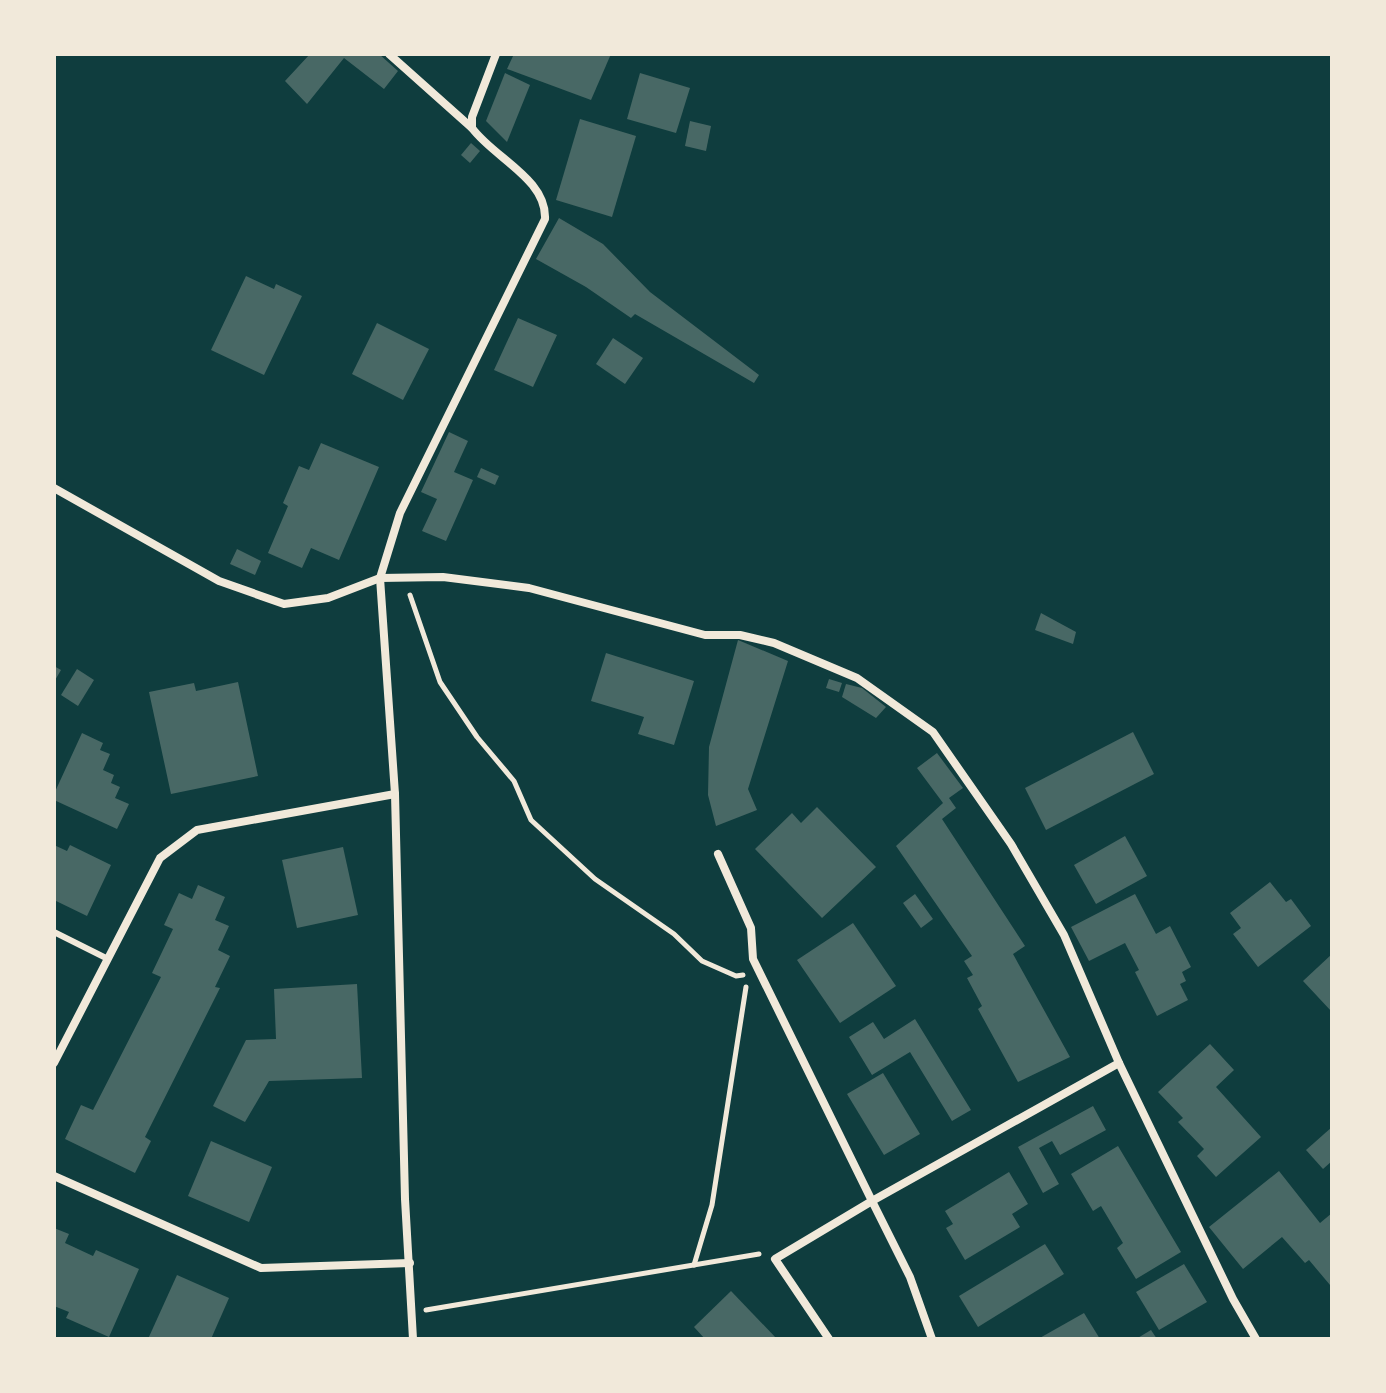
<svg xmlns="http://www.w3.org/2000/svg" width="1386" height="1393" viewBox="0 0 1386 1393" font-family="'Playfair Display',serif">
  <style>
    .building { fill: #486865 }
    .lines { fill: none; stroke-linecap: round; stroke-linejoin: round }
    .path { stroke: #f1e9da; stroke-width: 5 }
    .service { stroke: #f1e9da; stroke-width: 6 }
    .minor { stroke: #f1e9da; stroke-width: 8 }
  </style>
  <rect width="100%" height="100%" fill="#0f3d3e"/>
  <g class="building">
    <path d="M 310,54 L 379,54 L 398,71 L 384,89 L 344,58 L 307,104 L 285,81 Z"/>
    <path d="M 514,54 L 611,54 L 591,100 L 507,69 Z"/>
    <path d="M 505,73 L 530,85 L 507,142 L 486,121 Z"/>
    <path d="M 640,73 L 690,88 L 676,133 L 627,119 Z"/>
    <path d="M 580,119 L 636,136 L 612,217 L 556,200 Z"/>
    <path d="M 690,121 L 711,126 L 706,151 L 685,146 Z"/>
    <path d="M 471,143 L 480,151 L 470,163 L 461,155 Z"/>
    <path d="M 559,218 L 603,244 L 650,292 L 759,375 L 754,383 L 635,314 L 631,318 L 586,287 L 536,259 Z"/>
    <path d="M 246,276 L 274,289 L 276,284 L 302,296 L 264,375 L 211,350 Z"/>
    <path d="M 518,318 L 557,335 L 533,387 L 494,370 Z"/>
    <path d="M 377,323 L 429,349 L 403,400 L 352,374 Z"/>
    <path d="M 613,338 L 643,358 L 625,384 L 596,364 Z"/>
    <path d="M 449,432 L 468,441 L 454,472 L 473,480 L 446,541 L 422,531 L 437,499 L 421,492 Z"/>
    <path d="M 321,443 L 379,467 L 339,560 L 311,548 L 302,568 L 268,553 L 288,506 L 283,503 L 299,466 L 309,470 Z"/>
    <path d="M 481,468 L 499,476 L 495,485 L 477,477 Z"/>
    <path d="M 237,549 L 261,561 L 255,575 L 230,564 Z"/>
    <path d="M 1041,613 L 1076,632 L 1073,644 L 1035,630 Z"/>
    <path d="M 738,640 L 788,661 L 748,789 L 757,810 L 716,826 L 708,795 L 709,747 Z"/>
    <path d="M 606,653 L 694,681 L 674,745 L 638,734 L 644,717 L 591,701 Z"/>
    <path d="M 54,666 L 61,670 L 54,682 Z"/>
    <path d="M 77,669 L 94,680 L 78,706 L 61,695 Z"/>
    <path d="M 829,679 L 842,683 L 839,692 L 826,688 Z"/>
    <path d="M 238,682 L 258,776 L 171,794 L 149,692 L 194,683 L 196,691 Z"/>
    <path d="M 846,684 L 862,688 L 886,707 L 876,718 L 842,697 Z"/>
    <path d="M 1133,732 L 1154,774 L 1046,830 L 1025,788 Z"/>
    <path d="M 82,733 L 103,743 L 100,750 L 110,754 L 103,770 L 114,775 L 111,783 L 120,787 L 115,798 L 129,804 L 117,829 L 54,800 L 54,794 Z"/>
    <path d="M 937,753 L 963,788 L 949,798 L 956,808 L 942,819 L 1025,946 L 1013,954 L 1070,1057 L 1018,1082 L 978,1009 L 982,1006 L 967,978 L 973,975 L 964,961 L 972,956 L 896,846 L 943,803 L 917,768 Z"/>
    <path d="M 817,807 L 876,867 L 822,918 L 755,849 L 792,813 L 801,823 Z"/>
    <path d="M 1125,836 L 1147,876 L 1096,904 L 1074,865 Z"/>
    <path d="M 54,845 L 67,851 L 70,845 L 111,865 L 87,916 L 54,900 Z"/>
    <path d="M 343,847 L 358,915 L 297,928 L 282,860 Z"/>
    <path d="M 1270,882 L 1286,902 L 1291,899 L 1311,926 L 1258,967 L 1233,934 L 1241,928 L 1230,913 Z"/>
    <path d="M 198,885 L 225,897 L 215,920 L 229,926 L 218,950 L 230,956 L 215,987 L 220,988 L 145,1137 L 151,1141 L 135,1173 L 65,1139 L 81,1105 L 93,1110 L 161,977 L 152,973 L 173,929 L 164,925 L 179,893 L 192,899 Z"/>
    <path d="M 915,894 L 933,919 L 921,928 L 903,903 Z"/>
    <path d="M 1135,894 L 1156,934 L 1170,926 L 1191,967 L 1182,972 L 1186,981 L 1180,984 L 1188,1000 L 1157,1016 L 1135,972 L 1139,970 L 1125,943 L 1089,961 L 1071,927 Z"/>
    <path d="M 853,923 L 896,986 L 840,1023 L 797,960 Z"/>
    <path d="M 1332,954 L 1332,1012 L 1303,981 Z"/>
    <path d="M 357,984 L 362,1078 L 269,1081 L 245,1122 L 213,1106 L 246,1040 L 276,1039 L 274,989 Z"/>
    <path d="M 915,1019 L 971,1110 L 952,1121 L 910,1052 L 872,1075 L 849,1037 L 873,1022 L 884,1039 Z"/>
    <path d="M 1210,1044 L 1234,1070 L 1216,1087 L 1261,1137 L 1216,1177 L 1197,1156 L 1204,1149 L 1178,1122 L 1183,1118 L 1158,1092 Z"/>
    <path d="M 883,1073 L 920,1134 L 884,1155 L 847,1094 Z"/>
    <path d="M 1093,1106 L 1106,1130 L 1060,1155 L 1052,1141 L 1039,1148 L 1059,1184 L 1043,1193 L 1018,1147 Z"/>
    <path d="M 1332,1127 L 1332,1161 L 1323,1169 L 1306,1150 Z"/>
    <path d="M 211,1141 L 272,1167 L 249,1222 L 188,1196 Z"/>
    <path d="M 1118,1146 L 1181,1252 L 1136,1279 L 1117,1248 L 1123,1243 L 1101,1206 L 1093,1211 L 1071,1174 Z"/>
    <path d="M 1279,1171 L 1320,1223 L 1332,1213 L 1332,1283 L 1330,1285 L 1309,1260 L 1305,1263 L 1282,1237 L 1243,1269 L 1209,1227 Z"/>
    <path d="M 1009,1172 L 1028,1204 L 1012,1214 L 1020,1227 L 965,1260 L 946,1228 L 953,1224 L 945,1211 Z"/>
    <path d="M 54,1228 L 69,1234 L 65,1243 L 93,1256 L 96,1250 L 139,1269 L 109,1337 L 66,1318 L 69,1312 L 54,1306 Z"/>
    <path d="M 1045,1244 L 1064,1274 L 978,1327 L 959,1296 Z"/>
    <path d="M 1184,1264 L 1207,1302 L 1159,1330 L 1136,1292 Z"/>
    <path d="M 177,1275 L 229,1298 L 211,1339 L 148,1339 Z"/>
    <path d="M 731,1291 L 777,1339 L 705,1339 L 694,1327 Z"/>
    <path d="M 1084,1313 L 1100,1339 L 1038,1339 Z"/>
    <path d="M 1151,1330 L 1157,1339 L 1136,1339 Z"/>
  </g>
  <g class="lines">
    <g class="path">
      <path d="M 410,595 L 440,682 L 477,737 L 514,781 L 531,820 L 595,879 L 674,934 L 702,961 L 736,976 L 743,975"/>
      <path d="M 694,1265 L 712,1205 L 746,987"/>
      <path d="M 426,1310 L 759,1254"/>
    </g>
    <path class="service" d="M 54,932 L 108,959"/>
    <g class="minor">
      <path d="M 389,54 L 472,128"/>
      <path d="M 54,488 L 219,581 L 284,604 L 328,598 L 380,578 L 443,577 L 529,588 L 705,635 L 740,635 L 774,643 L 857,678 L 933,732 L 1011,844 L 1064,935 L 1119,1063 L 1233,1299 L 1256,1339"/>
      <path d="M 718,854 L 751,928 L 753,959 L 872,1201 L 1119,1063"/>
      <path d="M 54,1063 L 160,858 L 197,830 L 395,794"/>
      <path d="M 54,1176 L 261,1268 L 410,1263"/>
      <path d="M 413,1339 L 405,1199 L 395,794 L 380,578 L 400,513 L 545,219 C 547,179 494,158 472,128 L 472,117 L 496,54"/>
      <path d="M 829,1339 L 775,1259 L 872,1201 L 910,1277 L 932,1339"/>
    </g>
  </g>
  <rect width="1386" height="1393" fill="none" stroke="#f1e9da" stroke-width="112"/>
</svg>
